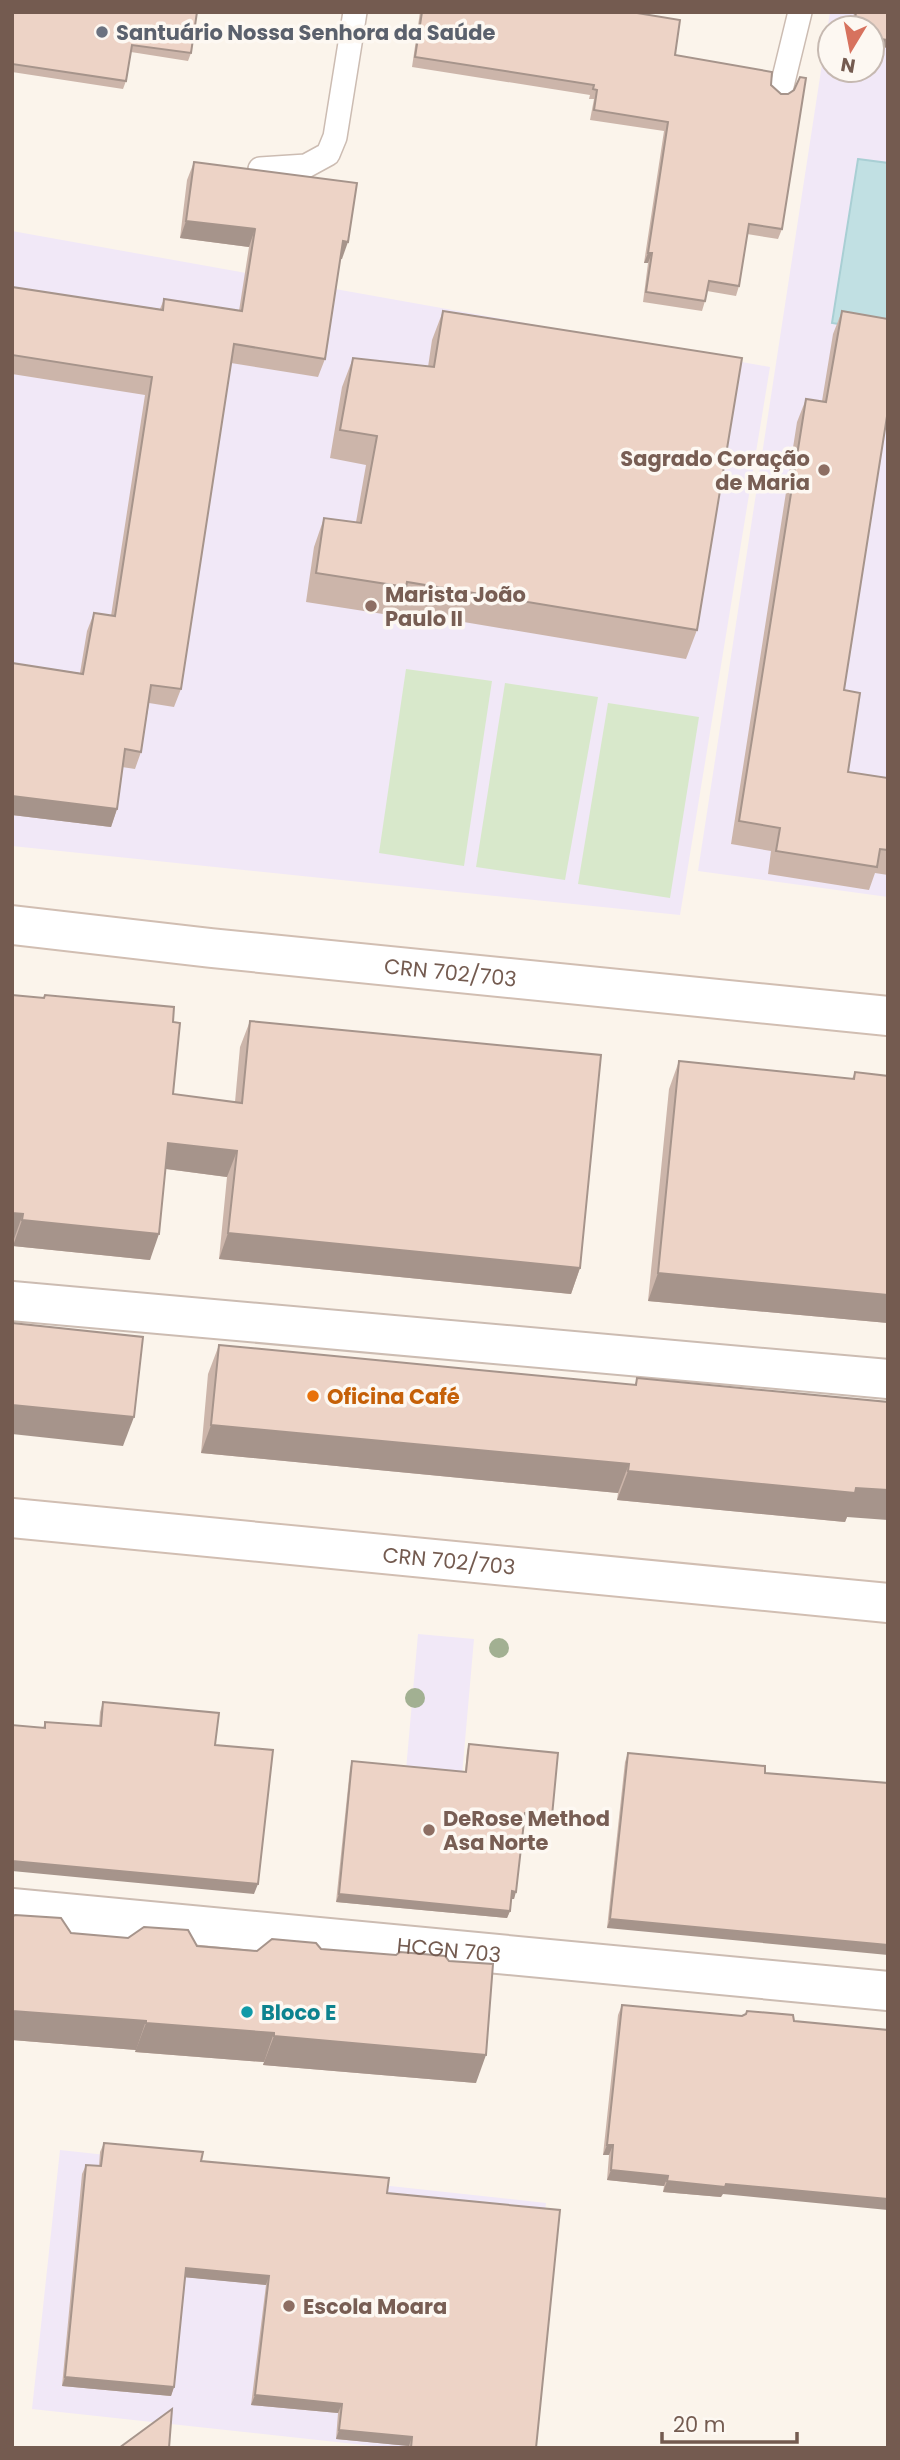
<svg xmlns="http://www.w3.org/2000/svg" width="900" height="2460" viewBox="0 0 900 2460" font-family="Poppins,sans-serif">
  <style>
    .education { fill: #f1e8f7; fill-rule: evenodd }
    .green { fill: #d8e8cb }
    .water { fill: #c1e0e3; stroke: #a9cfd4; stroke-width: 2 }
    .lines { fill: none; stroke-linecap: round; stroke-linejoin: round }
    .lane-casing { stroke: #ccbcb2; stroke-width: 26 }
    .street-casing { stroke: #ccbcb2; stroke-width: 42 }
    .secondary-casing { stroke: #d1beb2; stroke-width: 42 }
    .lane { stroke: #fff; stroke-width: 23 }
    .street { stroke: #fff; stroke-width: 38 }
    .secondary { stroke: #fff; stroke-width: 38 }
    .tree { fill: #a2b092 }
    .wall { fill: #ccb5aa }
    .shaded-wall { fill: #a6948b }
    .building { fill: #edd3c6; stroke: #a6948b; stroke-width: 2 }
    .worship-dot { fill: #6b7280; stroke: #fdf8f2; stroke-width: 2.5 }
    .education-dot { fill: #8d6e63; stroke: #fdf8f2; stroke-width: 2.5 }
    .food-dot { fill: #e8710a; stroke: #fdf8f2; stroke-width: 2.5 }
    .culture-dot { fill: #0f9aa8; stroke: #fdf8f2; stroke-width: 2.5 }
    .labels { text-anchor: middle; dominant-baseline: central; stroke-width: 7; stroke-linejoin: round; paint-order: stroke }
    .worship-label { font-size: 21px; font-weight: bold; fill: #5b616d; stroke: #fdf8f2; text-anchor: start }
    .education-label { font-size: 21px; font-weight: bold; fill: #785e54; stroke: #fdf8f2; text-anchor: start }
    .street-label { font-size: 21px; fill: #745b50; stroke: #fdf8f2 }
    .food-label { font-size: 21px; font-weight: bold; fill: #c56008; stroke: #fdf8f2; text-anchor: start }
    .culture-label { font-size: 21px; font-weight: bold; fill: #0d838f; stroke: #fdf8f2; text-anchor: start }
  </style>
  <rect width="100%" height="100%" fill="#fbf4eb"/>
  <g class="education">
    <path d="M 830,12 L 888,12 L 888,897 L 698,871 ZM 830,28 L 872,28 L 872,70 L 830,70 Z"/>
    <path d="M 12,231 L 770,367 L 680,915 L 12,846 Z"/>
    <path d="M 418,1634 L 474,1639 L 451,1900 L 395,1895 Z"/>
    <path d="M 60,2150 L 546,2203 L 519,2448 L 391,2448 L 32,2409 Z"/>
  </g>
  <g class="green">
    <path d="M 406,669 L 492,681 L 464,866 L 379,853 Z"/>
    <path d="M 505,683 L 598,697 L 565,880 L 476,867 Z"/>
    <path d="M 608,703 L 699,717 L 670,898 L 578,884 Z"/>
  </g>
  <path class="water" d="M 858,159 L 888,163 L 888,332 L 832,323 Z"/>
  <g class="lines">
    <g class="lane-casing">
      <g id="lane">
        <path d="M 781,90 L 800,12"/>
        <path d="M 260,169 L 306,166 L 328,154 L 335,137 L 355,12"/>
      </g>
    </g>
    <g class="street-casing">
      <g id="street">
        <path d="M 12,1301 L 888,1379"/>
        <path id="s1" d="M 12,1908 L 888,1991"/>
      </g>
    </g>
    <g class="secondary-casing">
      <g id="secondary">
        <path id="s2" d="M 12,925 L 211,948 L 888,1016"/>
        <path id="s3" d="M 12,1518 L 888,1603"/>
      </g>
    </g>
    <use href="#lane" class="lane"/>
    <use href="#street" class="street"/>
    <use href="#secondary" class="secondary"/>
  </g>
  <g class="tree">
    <circle cx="499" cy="1648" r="10"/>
    <circle cx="415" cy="1698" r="10"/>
  </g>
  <g class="wall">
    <path d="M 12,12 L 191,53 L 188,61 L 131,52 L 126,81 L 123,89 L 12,72 Z"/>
    <path d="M 420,12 L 631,12 L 675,55 L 771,85 L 782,229 L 778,239 L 747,234 L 739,286 L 736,296 L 707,291 L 705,301 L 702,311 L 643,302 L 648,263 L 644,263 L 664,131 L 590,120 L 594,99 L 589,99 L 590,95 L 412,67 Z"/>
    <path d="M 854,12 L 888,12 L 872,28 L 852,28 Z"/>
    <path d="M 194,162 L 342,259 L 340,259 L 325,359 L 318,377 L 231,363 L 181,689 L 174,707 L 149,703 L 141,752 L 135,769 L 122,767 L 117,809 L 111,827 L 12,815 L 12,663 L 80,673 L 87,631 L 94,613 L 111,616 L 145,395 L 12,374 L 12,287 L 160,309 L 164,299 L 239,311 L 249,247 L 180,238 L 187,180 Z"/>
    <path d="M 443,311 L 697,630 L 686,659 L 398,611 L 396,616 L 306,602 L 314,547 L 324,518 L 356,522 L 366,465 L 330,458 L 342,387 L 353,358 L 428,367 L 432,340 Z"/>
    <path d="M 842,311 L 888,319 L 888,419 L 886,419 L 844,690 L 848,772 L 888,778 L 888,875 L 875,873 L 869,890 L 768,874 L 771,851 L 731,844 L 797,422 L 806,399 L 822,401 L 833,334 Z"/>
    <path d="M 12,995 L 44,998 L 45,995 L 173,1022 L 173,1094 L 235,1102 L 240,1047 L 250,1021 L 580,1268 L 571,1294 L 219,1259 L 227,1177 L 166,1169 L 150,1260 L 13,1246 L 14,1239 L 12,1239 Z"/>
    <path d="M 679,1061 L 852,1079 L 855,1072 L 888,1076 L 888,1323 L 648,1301 L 669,1089 Z"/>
    <path d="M 219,1345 L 635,1385 L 637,1378 L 847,1517 L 845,1522 L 617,1500 L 618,1493 L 201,1453 L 208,1374 Z"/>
    <path d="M 103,1702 L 215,1745 L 254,1894 L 43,1728 L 45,1722 L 99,1726 L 100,1712 Z"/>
    <path d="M 469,1744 L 549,1823 L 524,1821 L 514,1899 L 511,1899 L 510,1911 L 507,1918 L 336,1902 L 350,1768 L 352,1761 L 465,1772 L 467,1751 Z"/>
    <path d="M 628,1753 L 765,1773 L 607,1928 L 625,1762 Z"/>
    <path d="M 12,1917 L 71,1933 L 197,1946 L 257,1951 L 321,1949 L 476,2083 L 263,2065 L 264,2062 L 135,2052 L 136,2050 L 12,2040 Z"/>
    <path d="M 622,2005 L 742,2016 L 745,2015 L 747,2011 L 721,2197 L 663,2192 L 664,2186 L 607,2180 L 609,2155 L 603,2155 L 618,2015 Z"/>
    <path d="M 104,2143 L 201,2161 L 387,2193 L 536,2448 L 409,2448 L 409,2446 L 336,2439 L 338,2413 L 251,2405 L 266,2285 L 185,2277 L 174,2387 L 171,2396 L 62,2386 L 82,2174 L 86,2165 L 99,2166 L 100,2152 Z"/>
  </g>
  <g class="shaded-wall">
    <path d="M 872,38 L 888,40 L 888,48 L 872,46 Z"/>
    <path d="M 186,221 L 255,229 L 249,247 L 180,238 Z"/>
    <path d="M 343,241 L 348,242 L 342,259 L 336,259 Z"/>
    <path d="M 648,253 L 652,253 L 648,263 L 644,263 Z"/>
    <path d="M 12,796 L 117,809 L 111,827 L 12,815 Z"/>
    <path d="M 168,1143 L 237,1151 L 227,1177 L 159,1168 Z"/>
    <path d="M 12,1213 L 23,1214 L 14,1239 L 12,1239 Z"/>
    <path d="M 22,1220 L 159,1234 L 150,1260 L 13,1246 Z"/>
    <path d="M 228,1233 L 580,1268 L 571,1294 L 219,1259 Z"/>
    <path d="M 658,1273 L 888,1295 L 888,1323 L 648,1301 Z"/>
    <path d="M 12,1405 L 134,1417 L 123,1446 L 12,1434 Z"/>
    <path d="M 211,1425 L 629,1464 L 618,1493 L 201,1453 Z"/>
    <path d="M 628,1471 L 888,1490 L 888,1520 L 847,1517 L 845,1522 L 617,1500 Z"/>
    <path d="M 525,1813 L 552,1816 L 549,1823 L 523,1820 Z"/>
    <path d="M 12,1861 L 258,1884 L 254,1894 L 12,1871 Z"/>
    <path d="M 512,1891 L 516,1892 L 514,1899 L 509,1899 Z"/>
    <path d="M 339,1894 L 510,1911 L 507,1918 L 336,1902 Z"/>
    <path d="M 610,1919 L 888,1945 L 888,1955 L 607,1928 Z"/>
    <path d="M 12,2011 L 146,2021 L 136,2050 L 12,2040 Z"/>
    <path d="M 146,2023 L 274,2033 L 264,2062 L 135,2052 Z"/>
    <path d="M 274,2036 L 486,2055 L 476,2083 L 263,2065 Z"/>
    <path d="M 607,2145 L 613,2145 L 609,2155 L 603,2155 Z"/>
    <path d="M 611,2170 L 668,2176 L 664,2186 L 607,2180 Z"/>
    <path d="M 667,2181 L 726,2184 L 888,2199 L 888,2210 L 723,2194 L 721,2197 L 663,2192 Z"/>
    <path d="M 186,2268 L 269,2276 L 266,2285 L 182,2277 Z"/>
    <path d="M 65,2377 L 174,2387 L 171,2396 L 62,2386 Z"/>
    <path d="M 255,2395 L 342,2404 L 338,2413 L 251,2405 Z"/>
    <path d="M 339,2430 L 412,2437 L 409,2446 L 336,2439 Z"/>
  </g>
  <g class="building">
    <path d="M 12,12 L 197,12 L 191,53 L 132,45 L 126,81 L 12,64 Z"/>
    <path d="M 422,12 L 631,12 L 680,20 L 675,55 L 772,72 L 771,85 L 781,94 L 788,94 L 794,90 L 800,77 L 806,78 L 782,229 L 749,224 L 739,286 L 709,281 L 705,301 L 646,292 L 652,253 L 648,253 L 668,122 L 594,110 L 597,90 L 593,89 L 594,85 L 415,57 Z"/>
    <path d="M 856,12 L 888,12 L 888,40 L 872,38 L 872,28 L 854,28 Z"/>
    <path d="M 194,162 L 357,183 L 348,242 L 343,241 L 325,359 L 234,344 L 181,689 L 151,685 L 141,752 L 125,749 L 117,809 L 12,796 L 12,663 L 83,674 L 94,613 L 115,616 L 152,377 L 12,355 L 12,287 L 163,310 L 164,299 L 242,311 L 255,229 L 186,221 Z"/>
    <path d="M 443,311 L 742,358 L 697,630 L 407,582 L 406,587 L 316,573 L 324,518 L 361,523 L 377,436 L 340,430 L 353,358 L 434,367 Z"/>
    <path d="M 842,311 L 888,319 L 888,410 L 844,690 L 860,693 L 848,772 L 888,778 L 888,850 L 880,849 L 877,867 L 776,851 L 780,828 L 739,821 L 806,399 L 826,402 Z"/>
    <path d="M 12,995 L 44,998 L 45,995 L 174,1007 L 173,1022 L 180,1023 L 173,1094 L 242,1103 L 250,1021 L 601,1055 L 580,1268 L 228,1233 L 237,1151 L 168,1143 L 159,1234 L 22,1220 L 23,1214 L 12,1213 Z"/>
    <path d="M 679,1061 L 854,1079 L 855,1072 L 888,1076 L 888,1295 L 658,1273 Z"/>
    <path d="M 12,1323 L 143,1337 L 134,1417 L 12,1405 Z"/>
    <path d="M 219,1345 L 636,1385 L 637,1378 L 888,1402 L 888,1490 L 856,1488 L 855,1493 L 628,1471 L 629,1464 L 211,1425 Z"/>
    <path d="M 103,1702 L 219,1713 L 215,1745 L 273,1750 L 258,1884 L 12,1861 L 12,1725 L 45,1728 L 45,1722 L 101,1726 Z"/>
    <path d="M 469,1744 L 558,1753 L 552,1816 L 525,1813 L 516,1892 L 512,1891 L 510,1911 L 339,1894 L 352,1761 L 466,1772 Z"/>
    <path d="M 628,1753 L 765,1766 L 765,1773 L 888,1783 L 888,1945 L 610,1919 Z"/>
    <path d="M 15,1915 L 61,1918 L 71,1933 L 128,1938 L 144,1927 L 188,1930 L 197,1946 L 257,1951 L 272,1939 L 316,1943 L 321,1949 L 396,1955 L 400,1952 L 445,1956 L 449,1961 L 493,1964 L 486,2055 L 274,2036 L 274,2033 L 146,2023 L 146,2021 L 12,2011 L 12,1917 Z"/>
    <path d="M 622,2005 L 742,2016 L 746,2014 L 747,2011 L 793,2015 L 794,2021 L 888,2030 L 888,2199 L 726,2184 L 725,2187 L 667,2181 L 668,2176 L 611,2170 L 613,2145 L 607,2145 Z"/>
    <path d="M 104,2143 L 203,2152 L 201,2161 L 389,2178 L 387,2193 L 560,2210 L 536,2448 L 411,2448 L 412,2437 L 339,2430 L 342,2404 L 255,2395 L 269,2276 L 186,2268 L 174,2387 L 65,2377 L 86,2165 L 101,2166 Z"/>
    <path d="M 172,2409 L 169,2448 L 119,2448 Z"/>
  </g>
  <circle class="worship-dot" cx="102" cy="32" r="7"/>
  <g class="education-dot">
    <circle cx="824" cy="470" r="7"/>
    <circle cx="371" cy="606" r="7"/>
    <circle cx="429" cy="1830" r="7"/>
    <circle cx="289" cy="2306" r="7"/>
  </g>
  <circle class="food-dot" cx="313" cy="1396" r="7"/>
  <circle class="culture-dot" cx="247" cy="2012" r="7"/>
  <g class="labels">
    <g class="worship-label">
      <text x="116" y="32">Santuário Nossa Senhora da Saúde</text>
    </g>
    <g class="education-label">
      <text x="810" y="458" text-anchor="end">Sagrado Coração<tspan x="810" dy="24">de Maria</tspan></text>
      <text x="385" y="594">Marista João<tspan x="385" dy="24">Paulo II</tspan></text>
      <text x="443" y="1818">DeRose Method<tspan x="443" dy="24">Asa Norte</tspan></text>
      <text x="303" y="2306">Escola Moara</text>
    </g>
    <g class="street-label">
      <text stroke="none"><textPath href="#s2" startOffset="441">CRN 702/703</textPath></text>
      <text stroke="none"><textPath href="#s3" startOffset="439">CRN 702/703</textPath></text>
      <text stroke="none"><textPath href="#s1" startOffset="439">HCGN 703</textPath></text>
    </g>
    <g class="food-label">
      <text x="327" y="1396">Oficina Café</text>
    </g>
    <g class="culture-label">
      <text x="261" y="2012">Bloco E</text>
    </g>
  </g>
  <rect width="900" height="2460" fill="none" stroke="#745b50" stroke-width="28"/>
  <g transform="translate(851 49) rotate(190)"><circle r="33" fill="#fdf8f2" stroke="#c6b9b1" stroke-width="2"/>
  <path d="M0-5L12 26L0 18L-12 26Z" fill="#d7725e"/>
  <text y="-10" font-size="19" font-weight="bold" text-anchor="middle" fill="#745b50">N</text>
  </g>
  <path d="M662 2432v10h135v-10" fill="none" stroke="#745b50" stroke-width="3.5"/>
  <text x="673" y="2432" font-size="21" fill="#745b50" stroke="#fdf8f2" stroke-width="5" paint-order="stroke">20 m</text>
</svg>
